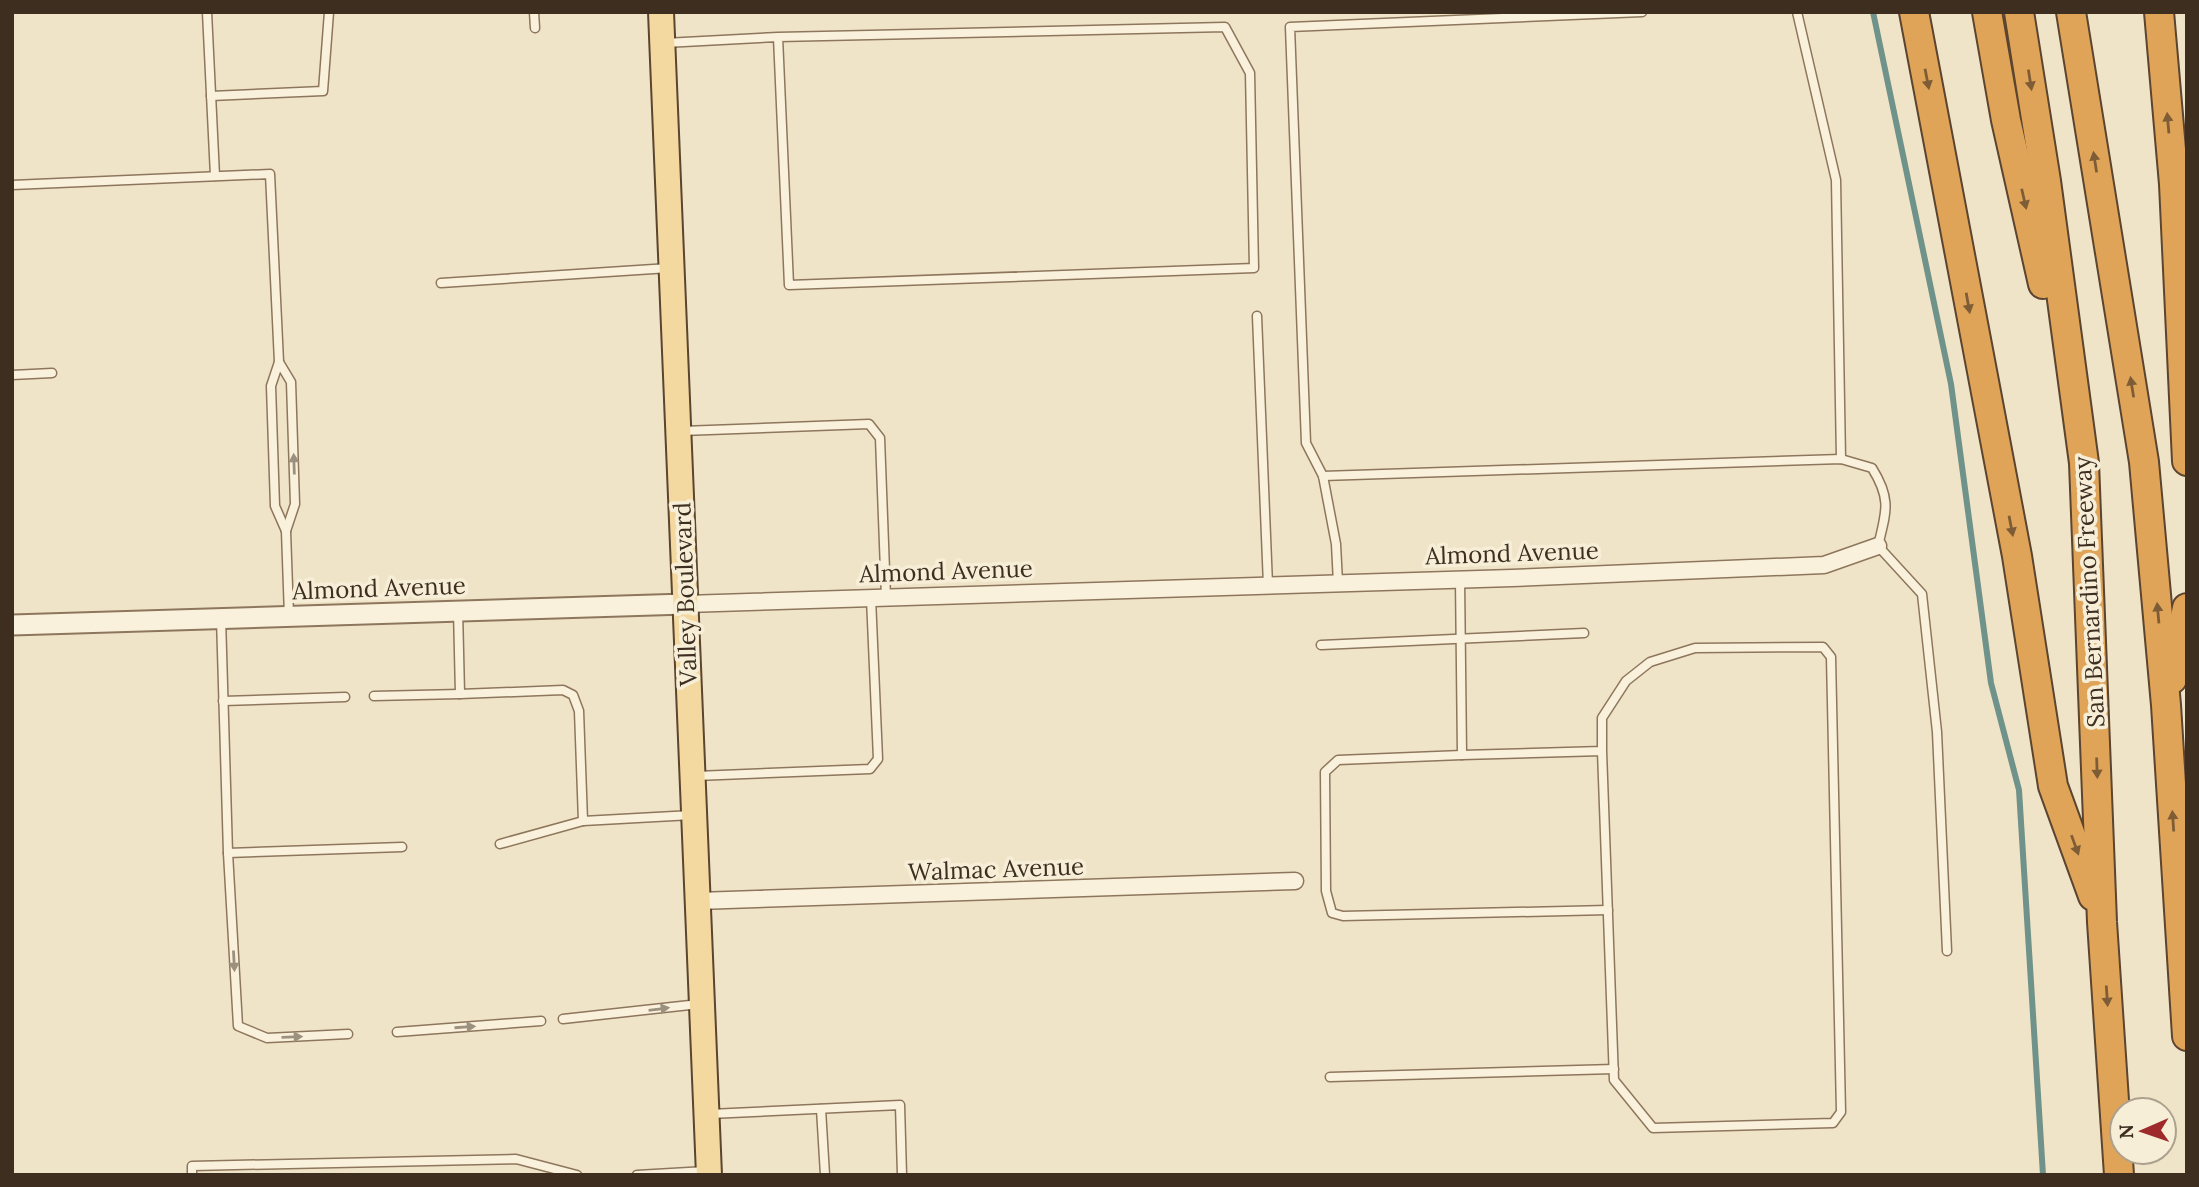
<svg xmlns="http://www.w3.org/2000/svg" width="2199" height="1187" viewBox="0 0 2199 1187" font-family="Lora,serif">
  <style>
    .lines { fill: none; stroke-linecap: round; stroke-linejoin: round }
    .stream { stroke: #6f938a; stroke-width: 6 }
    .service-casing { stroke: #8d765c; stroke-width: 11 }
    .minor-casing { stroke: #8d765c; stroke-width: 19 }
    .tertiary-casing { stroke: #8d765c; stroke-width: 23 }
    .primary-casing { stroke: #5b4430; stroke-width: 28 }
    .motorway-casing { stroke: #5b4430; stroke-width: 32 }
    .service { stroke: #faf1dc; stroke-width: 8 }
    .minor { stroke: #faf1dc; stroke-width: 16 }
    .tertiary { stroke: #faf1dc; stroke-width: 19 }
    .primary { stroke: #f3d9a0; stroke-width: 24 }
    .motorway { stroke: #e0a458; stroke-width: 28 }
    .oneway { fill: #7e5d36 }
    .oneway2 { fill: #9c907e }
    .labels { text-anchor: middle; dominant-baseline: central; stroke-width: 7; stroke-linejoin: round; paint-order: stroke }
    .street-label { font-size: 24px; fill: #3d2e20; stroke: #f7eed8 }
  </style>
  <rect width="100%" height="100%" fill="#f0e4c8"/>
  <g class="lines">
    <path class="stream" d="M 1873,12 L 1951,384 L 1991,683 L 2019,790 L 2043,1175"/>
    <g class="service-casing">
      <g id="service">
        <path d="M 207,12 L 215,176"/>
        <path d="M 534,12 L 535,28"/>
        <path d="M 1797,12 L 1836,180 L 1841,459"/>
        <path d="M 665,43 L 778,37 L 1225,27 L 1250,73 L 1254,268 L 789,285 L 778,37"/>
        <path d="M 211,96 L 323,91 L 329,12"/>
        <path d="M 12,185 L 270,174 L 279,362 L 271,386 L 275,506 L 286,531 L 289,616"/>
        <path d="M 441,283 L 669,268"/>
        <path d="M 1257,316 L 1268,585"/>
        <path d="M 279,362 L 291,382 L 295,504 L 286,531"/>
        <path d="M 12,375 L 52,373"/>
        <path d="M 682,431 L 869,424 L 880,438 L 886,597"/>
        <path d="M 1323,476 L 1841,459 L 1872,468 C 1892,500 1886,512 1878,546 L 1922,594 L 1937,732 L 1947,951"/>
        <path d="M 1460,579 L 1462,755 L 1602,751 L 1614,1080 L 1653,1128 L 1833,1123 L 1841,1112 L 1831,657 L 1823,647 L 1695,648 L 1650,662 L 1626,681 L 1602,718 L 1602,751"/>
        <path d="M 1338,583 L 1336,544 L 1323,476 L 1306,443 L 1290,27 L 1642,12"/>
        <path d="M 458,610 L 460,694 L 563,690 L 573,695 L 579,711 L 583,821 L 692,815"/>
        <path d="M 221,618 L 228,853 L 238,1026 L 267,1038 L 348,1034"/>
        <path d="M 1321,645 L 1584,633"/>
        <path d="M 374,696 L 460,694"/>
        <path d="M 223,701 L 345,697"/>
        <path d="M 1462,755 L 1338,760 L 1325,772 L 1326,891 L 1332,913 L 1343,916 L 1608,910"/>
        <path d="M 696,776 L 870,769 L 878,759 L 871,598"/>
        <path d="M 500,844 L 583,821"/>
        <path d="M 228,853 L 402,847"/>
        <path d="M 563,1019 L 699,1004"/>
        <path d="M 397,1032 L 541,1021"/>
        <path d="M 1330,1077 L 1614,1069"/>
        <path d="M 821,1109 L 825,1175"/>
        <path d="M 710,1114 L 900,1105 L 902,1175"/>
        <path d="M 192,1175 L 192,1166 L 516,1159 L 577,1175"/>
        <path d="M 637,1175 L 706,1171"/>
      </g>
    </g>
    <g class="minor-casing">
      <g id="minor">
        <path d="M 686,604 L 1512,578 L 1824,565 L 1878,546"/>
        <path d="M 698,901 L 1295,881"/>
      </g>
    </g>
    <g class="tertiary-casing">
      <path id="tertiary" d="M 12,625 L 686,604"/>
    </g>
    <g class="primary-casing">
      <path id="primary" d="M 661,12 L 709,1175"/>
    </g>
    <g class="motorway-casing">
      <g id="motorway">
        <path d="M 1914,12 L 2017,556 L 2053,786 L 2093,896"/>
        <path d="M 1987,12 L 2006,120 L 2043,284"/>
        <path d="M 2019,12 L 2046,181 L 2084,463 L 2102,922 L 2119,1175"/>
        <path d="M 2071,12 L 2144,462 L 2166,705 L 2187,1036"/>
        <path d="M 2159,12 L 2174,184 L 2187,461"/>
        <path d="M 2172,679 L 2187,608"/>
      </g>
    </g>
    <use href="#service" class="service"/>
    <use href="#minor" class="minor"/>
    <use href="#tertiary" class="tertiary"/>
    <use href="#primary" class="primary"/>
    <use href="#motorway" class="motorway"/>
  </g>
  <defs><path id="oneway-solid" d="M-6-.8H1V-3.2L6.5 0L1 3.2V.8H-6Z" transform="scale(1.75)"/></defs>
  <g class="oneway">
    <use href="#oneway-solid" transform="translate(1927 79) rotate(79)"/>
    <use href="#oneway-solid" transform="translate(2030 80) rotate(81)"/>
    <use href="#oneway-solid" transform="translate(2168 123) rotate(-95)"/>
    <use href="#oneway-solid" transform="translate(2095 162) rotate(-99)"/>
    <use href="#oneway-solid" transform="translate(2024 199) rotate(77)"/>
    <use href="#oneway-solid" transform="translate(1968 303) rotate(80)"/>
    <use href="#oneway-solid" transform="translate(2132 387) rotate(-99)"/>
    <use href="#oneway-solid" transform="translate(2011 526) rotate(79)"/>
    <use href="#oneway-solid" transform="translate(2158 613) rotate(-95)"/>
    <use href="#oneway-solid" transform="translate(2097 768) rotate(88)"/>
    <use href="#oneway-solid" transform="translate(2173 821) rotate(-94)"/>
    <use href="#oneway-solid" transform="translate(2075 845) rotate(70)"/>
    <use href="#oneway-solid" transform="translate(2107 996) rotate(86)"/>
  </g>
  <g class="oneway2">
    <use href="#oneway-solid" transform="translate(294 464) rotate(-92)"/>
    <use href="#oneway-solid" transform="translate(234 961) rotate(87)"/>
    <use href="#oneway-solid" transform="translate(659 1009) rotate(-7)"/>
    <use href="#oneway-solid" transform="translate(465 1027) rotate(-4)"/>
    <use href="#oneway-solid" transform="translate(292 1037) rotate(-2)"/>
  </g>
  <g class="labels">
    <g class="street-label">
      <text transform="translate(1512 553) rotate(-2)">Almond Avenue</text>
      <text transform="translate(946 571) rotate(-2)">Almond Avenue</text>
      <text transform="translate(379 588) rotate(-2)">Almond Avenue</text>
      <text transform="translate(2089 592) rotate(-93)">San Bernardino Freeway</text>
      <text transform="translate(685 594) rotate(-92)">Valley Boulevard</text>
      <text transform="translate(996 869) rotate(-2)">Walmac Avenue</text>
    </g>
  </g>
  <rect width="2199" height="1187" fill="none" stroke="#3d2e20" stroke-width="28"/>
  <g transform="translate(2143 1131) rotate(268)"><circle r="33" fill="#f7eed8" stroke="#ada18e" stroke-width="2"/>
  <path d="M0-5L12 26L0 18L-12 26Z" fill="#9e2a2b"/>
  <text y="-10" font-size="19" font-weight="bold" text-anchor="middle" fill="#3d2e20">N</text>
  </g>
</svg>
